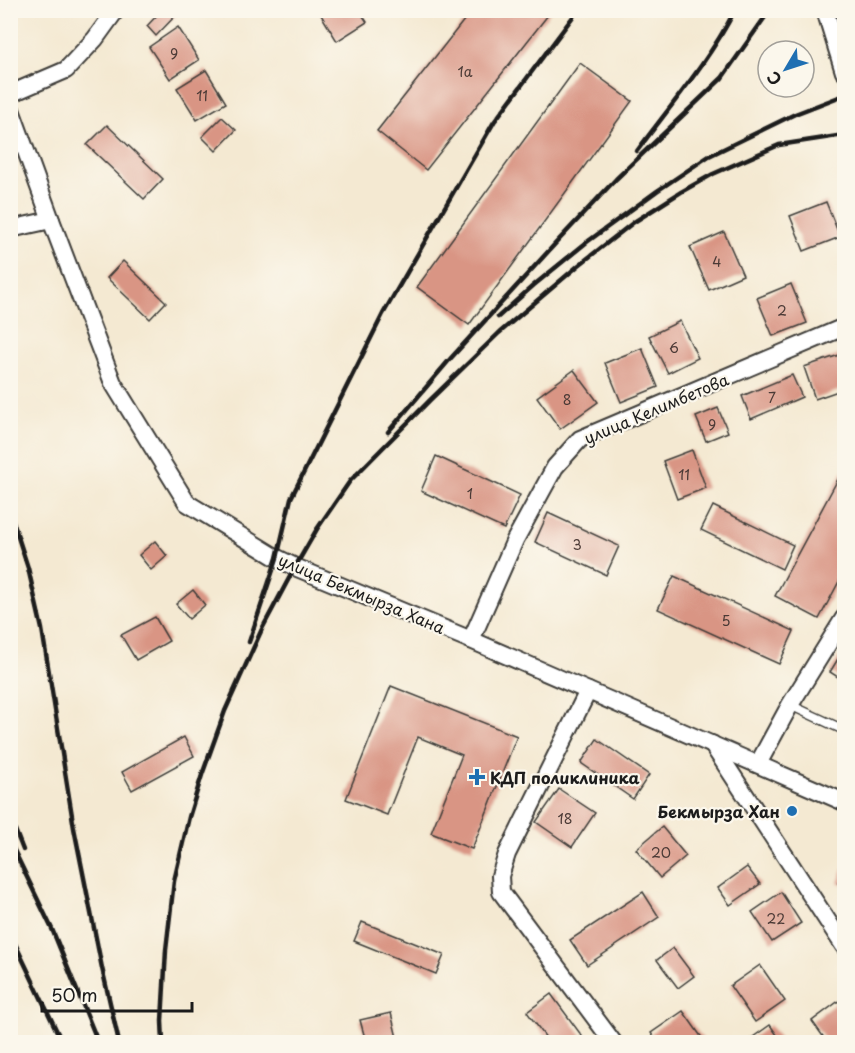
<svg xmlns="http://www.w3.org/2000/svg" width="855" height="1053" viewBox="0 0 855 1053" font-family="'Playpen Sans',sans-serif">
  <style>
    .building { fill: #d99584 }
    .lines { fill: none; stroke-linecap: round; stroke-linejoin: round }
    .lane-casing { stroke: #3c3b37; stroke-width: 11 }
    .street-casing { stroke: #3c3b37; stroke-width: 20 }
    .lane { stroke: #fff; stroke-width: 8 }
    .street { stroke: #fff; stroke-width: 16 }
    .rail { stroke: #1c1c1c; stroke-width: 4.5 }
    .poi-dot { fill: #1f6fb2; stroke: #fbf7ec; stroke-width: 2 }
    .labels { text-anchor: middle; dominant-baseline: central; stroke-width: 4.5; stroke-linejoin: round; paint-order: stroke }
    .number-label { font-size: 14px; fill: #4b3a36 }
    .street-label { font-size: 16px; fill: #1c1c1c; stroke: #fbf7ec }
    .poi-label { font-size: 16px; font-weight: bold; fill: #1c1c1c; stroke: #fbf7ec; text-anchor: start }
  </style>
  <rect width="100%" height="100%" fill="#fbf7ec"/>
  <filter id="ink" filterUnits="userSpaceOnUse"><feTurbulence type="fractalNoise" baseFrequency=".0167" numOctaves="2"/><feDisplacementMap in="SourceGraphic" scale="12" xChannelSelector="R" yChannelSelector="G"/><feConvolveMatrix kernelMatrix="1 2 1 2 8 2 1 2 1" color-interpolation-filters="sRGB"/></filter>
  <filter id="wash" filterUnits="userSpaceOnUse"><feTurbulence type="fractalNoise" baseFrequency=".008" numOctaves="4" result="noise"/><feDisplacementMap in="SourceGraphic" scale="24" xChannelSelector="R" yChannelSelector="G"/><feGaussianBlur stdDeviation="1.35" result="paint"/><feColorMatrix in="noise" values="0 0 0 0 0 0 0 0 0 0 0 0 0 0 0 0 0 1.4 0 .05"/><feComposite in="paint" operator="in"/></filter>
  <g filter="url(#wash)">
    <rect width="100%" height="100%" fill="#f4e9d2"/>
    <g id="blocks">
      <g class="building">
        <path d="M 162,10 L 175,10 L 178,13 L 156,36 L 147,26 Z"/>
        <path d="M 318,10 L 359,10 L 367,22 L 337,41 Z"/>
        <path d="M 472,10 L 552,10 L 426,170 L 377,131 Z"/>
        <path d="M 178,27 L 199,60 L 170,79 L 149,47 Z"/>
        <path d="M 580,63 L 632,101 L 469,325 L 417,287 Z"/>
        <path d="M 206,70 L 226,103 L 197,120 L 177,88 Z"/>
        <path d="M 222,117 L 236,130 L 216,151 L 202,137 Z"/>
        <path d="M 107,125 L 163,179 L 144,199 L 87,145 Z"/>
        <path d="M 826,202 L 840,237 L 804,251 L 790,216 Z"/>
        <path d="M 724,232 L 743,275 L 709,290 L 690,247 Z"/>
        <path d="M 123,261 L 166,302 L 150,319 L 107,278 Z"/>
        <path d="M 791,284 L 807,323 L 773,336 L 757,298 Z"/>
        <path d="M 680,321 L 698,358 L 668,373 L 649,336 Z"/>
        <path d="M 642,348 L 658,387 L 621,402 L 605,363 Z"/>
        <path d="M 842,354 L 844,361 L 844,389 L 815,399 L 804,367 Z"/>
        <path d="M 574,370 L 598,402 L 560,429 L 537,397 Z"/>
        <path d="M 792,375 L 802,397 L 751,419 L 742,396 Z"/>
        <path d="M 718,408 L 728,432 L 706,441 L 696,417 Z"/>
        <path d="M 692,450 L 706,488 L 677,499 L 663,461 Z"/>
        <path d="M 436,456 L 520,495 L 504,529 L 421,491 Z"/>
        <path d="M 844,468 L 844,572 L 819,619 L 775,596 Z"/>
        <path d="M 713,506 L 793,545 L 782,569 L 701,530 Z"/>
        <path d="M 548,513 L 619,546 L 606,575 L 535,542 Z"/>
        <path d="M 155,541 L 167,556 L 151,570 L 139,555 Z"/>
        <path d="M 674,576 L 794,631 L 779,664 L 658,609 Z"/>
        <path d="M 193,590 L 205,605 L 189,619 L 176,604 Z"/>
        <path d="M 155,617 L 169,641 L 136,660 L 121,635 Z"/>
        <path d="M 844,649 L 844,681 L 830,672 Z"/>
        <path d="M 391,686 L 517,736 L 472,849 L 431,833 L 462,755 L 418,737 L 387,815 L 346,799 Z"/>
        <path d="M 184,737 L 194,756 L 132,790 L 122,772 Z"/>
        <path d="M 597,739 L 649,775 L 633,799 L 581,763 Z"/>
        <path d="M 559,789 L 595,813 L 572,847 L 536,822 Z"/>
        <path d="M 662,827 L 686,856 L 660,878 L 636,849 Z"/>
        <path d="M 747,867 L 760,884 L 730,905 L 718,888 Z"/>
        <path d="M 844,867 L 844,885 L 838,883 Z"/>
        <path d="M 643,892 L 659,917 L 587,965 L 570,940 Z"/>
        <path d="M 781,892 L 801,923 L 772,942 L 752,912 Z"/>
        <path d="M 362,922 L 444,955 L 436,974 L 354,941 Z"/>
        <path d="M 673,948 L 694,976 L 678,988 L 657,960 Z"/>
        <path d="M 760,965 L 785,1001 L 755,1022 L 730,986 Z"/>
        <path d="M 551,994 L 582,1036 L 573,1042 L 549,1042 L 527,1012 Z"/>
        <path d="M 844,997 L 844,1033 L 832,1042 L 827,1042 L 812,1021 Z"/>
        <path d="M 683,1011 L 705,1042 L 657,1042 L 651,1033 Z"/>
        <path d="M 391,1013 L 398,1042 L 366,1042 L 360,1020 Z"/>
        <path d="M 770,1025 L 782,1042 L 746,1042 Z"/>
      </g>
    </g>
  </g>
  <g filter="url(#ink)">
    <use href="#blocks" fill-opacity="0" stroke="#3c3b37" stroke-width="1.5"/>
    <g class="lines">
      <g class="lane-casing">
        <path id="lane" d="M 790,705 L 844,730"/>
      </g>
      <g class="street-casing">
        <g id="street">
          <path d="M 825,10 L 844,72"/>
          <path d="M 10,94 L 66,70 L 95,39 L 116,10"/>
          <path d="M 10,107 L 51,220 L 113,383 L 187,503 L 277,558 L 295,567 L 471,640 L 844,802"/>
          <path d="M 10,229 L 51,220"/>
          <path d="M 471,640 L 515,540 L 555,467 L 580,439 L 844,327"/>
          <path d="M 588,691 L 507,854 L 500,876 L 501,892 L 613,1042"/>
          <path d="M 712,744 L 844,946"/>
          <path d="M 758,764 L 790,705 L 844,618"/>
        </g>
      </g>
      <use href="#lane" class="lane"/>
      <use href="#street" class="street"/>
      <g class="rail">
        <path d="M 637,151 C 671,105 709,61 735,10"/>
        <path d="M 498,317 L 534,285 L 587,242 L 657,191 L 709,156 L 795,114 L 844,95"/>
        <path d="M 388,432 L 451,358 L 555,244 L 616,179 L 722,78 L 770,10"/>
        <path d="M 10,512 L 28,568 L 42,629 L 74,828 L 102,968 L 119,1042"/>
        <path d="M 249,642 L 277,558 L 291,498 L 383,314 L 494,122 L 578,10"/>
        <path d="M 10,817 L 23,850"/>
        <path d="M 10,842 L 52,929 L 98,1042"/>
        <path d="M 10,933 L 62,1042"/>
        <path d="M 163,1042 L 162,1021 L 166,950 L 174,881 L 189,817 L 202,775 L 225,711 L 262,629 L 295,567 L 317,529 L 350,481 L 430,400 L 499,333 L 579,265 L 634,222 L 681,192 L 713,174 L 779,145 L 844,135"/>
      </g>
    </g>
  </g>
  <g class="poi-dot">
    <path d="M474 768h6v6h6v6h-6v6h-6v-6h-6v-6h6z"/>
    <circle cx="792" cy="811" r="6"/>
  </g>
  <g class="labels">
    <g class="number-label">
      <text x="174" y="53">9</text>
      <text x="465" y="71">1а</text>
      <text x="202" y="95">11</text>
      <text x="717" y="261">4</text>
      <text x="782" y="310">2</text>
      <text x="674" y="347">6</text>
      <text x="772" y="397">7</text>
      <text x="567" y="399">8</text>
      <text x="712" y="424">9</text>
      <text x="684" y="474">11</text>
      <text x="470" y="493">1</text>
      <text x="577" y="544">3</text>
      <text x="726" y="620">5</text>
      <text x="565" y="818">18</text>
      <text x="661" y="852">20</text>
      <text x="776" y="918">22</text>
    </g>
    <g class="street-label">
      <text transform="translate(656 408) rotate(-23)">улица Келимбетова</text>
      <text transform="translate(362 593) rotate(23)">улица Бекмырза Хана</text>
    </g>
    <g class="poi-label">
      <text x="490" y="777">КДП поликлиника</text>
      <text x="780" y="811" text-anchor="end">Бекмырза Хан</text>
    </g>
  </g>
  <rect width="855" height="1053" fill="none" stroke="#fbf7ec" stroke-width="36"/>
  <g transform="translate(786 69) rotate(231)"><circle r="28" fill="#fbf7ec" stroke="#a29f99" stroke-width="1.5"/>
  <path d="M0-4.5L10 22L0 15L-10 22Z" fill="#1f6fb2"/>
  <text y="-9" font-size="16" font-weight="bold" text-anchor="middle" fill="#1c1c1c">С</text>
  </g>
  <path d="M42 1002v9h150v-9" fill="none" stroke="#1c1c1c" stroke-width="3"/>
  <text x="51" y="1002" font-size="18" fill="#1c1c1c" stroke="#fbf7ec" stroke-width="4.5" paint-order="stroke">50 m</text>
</svg>
